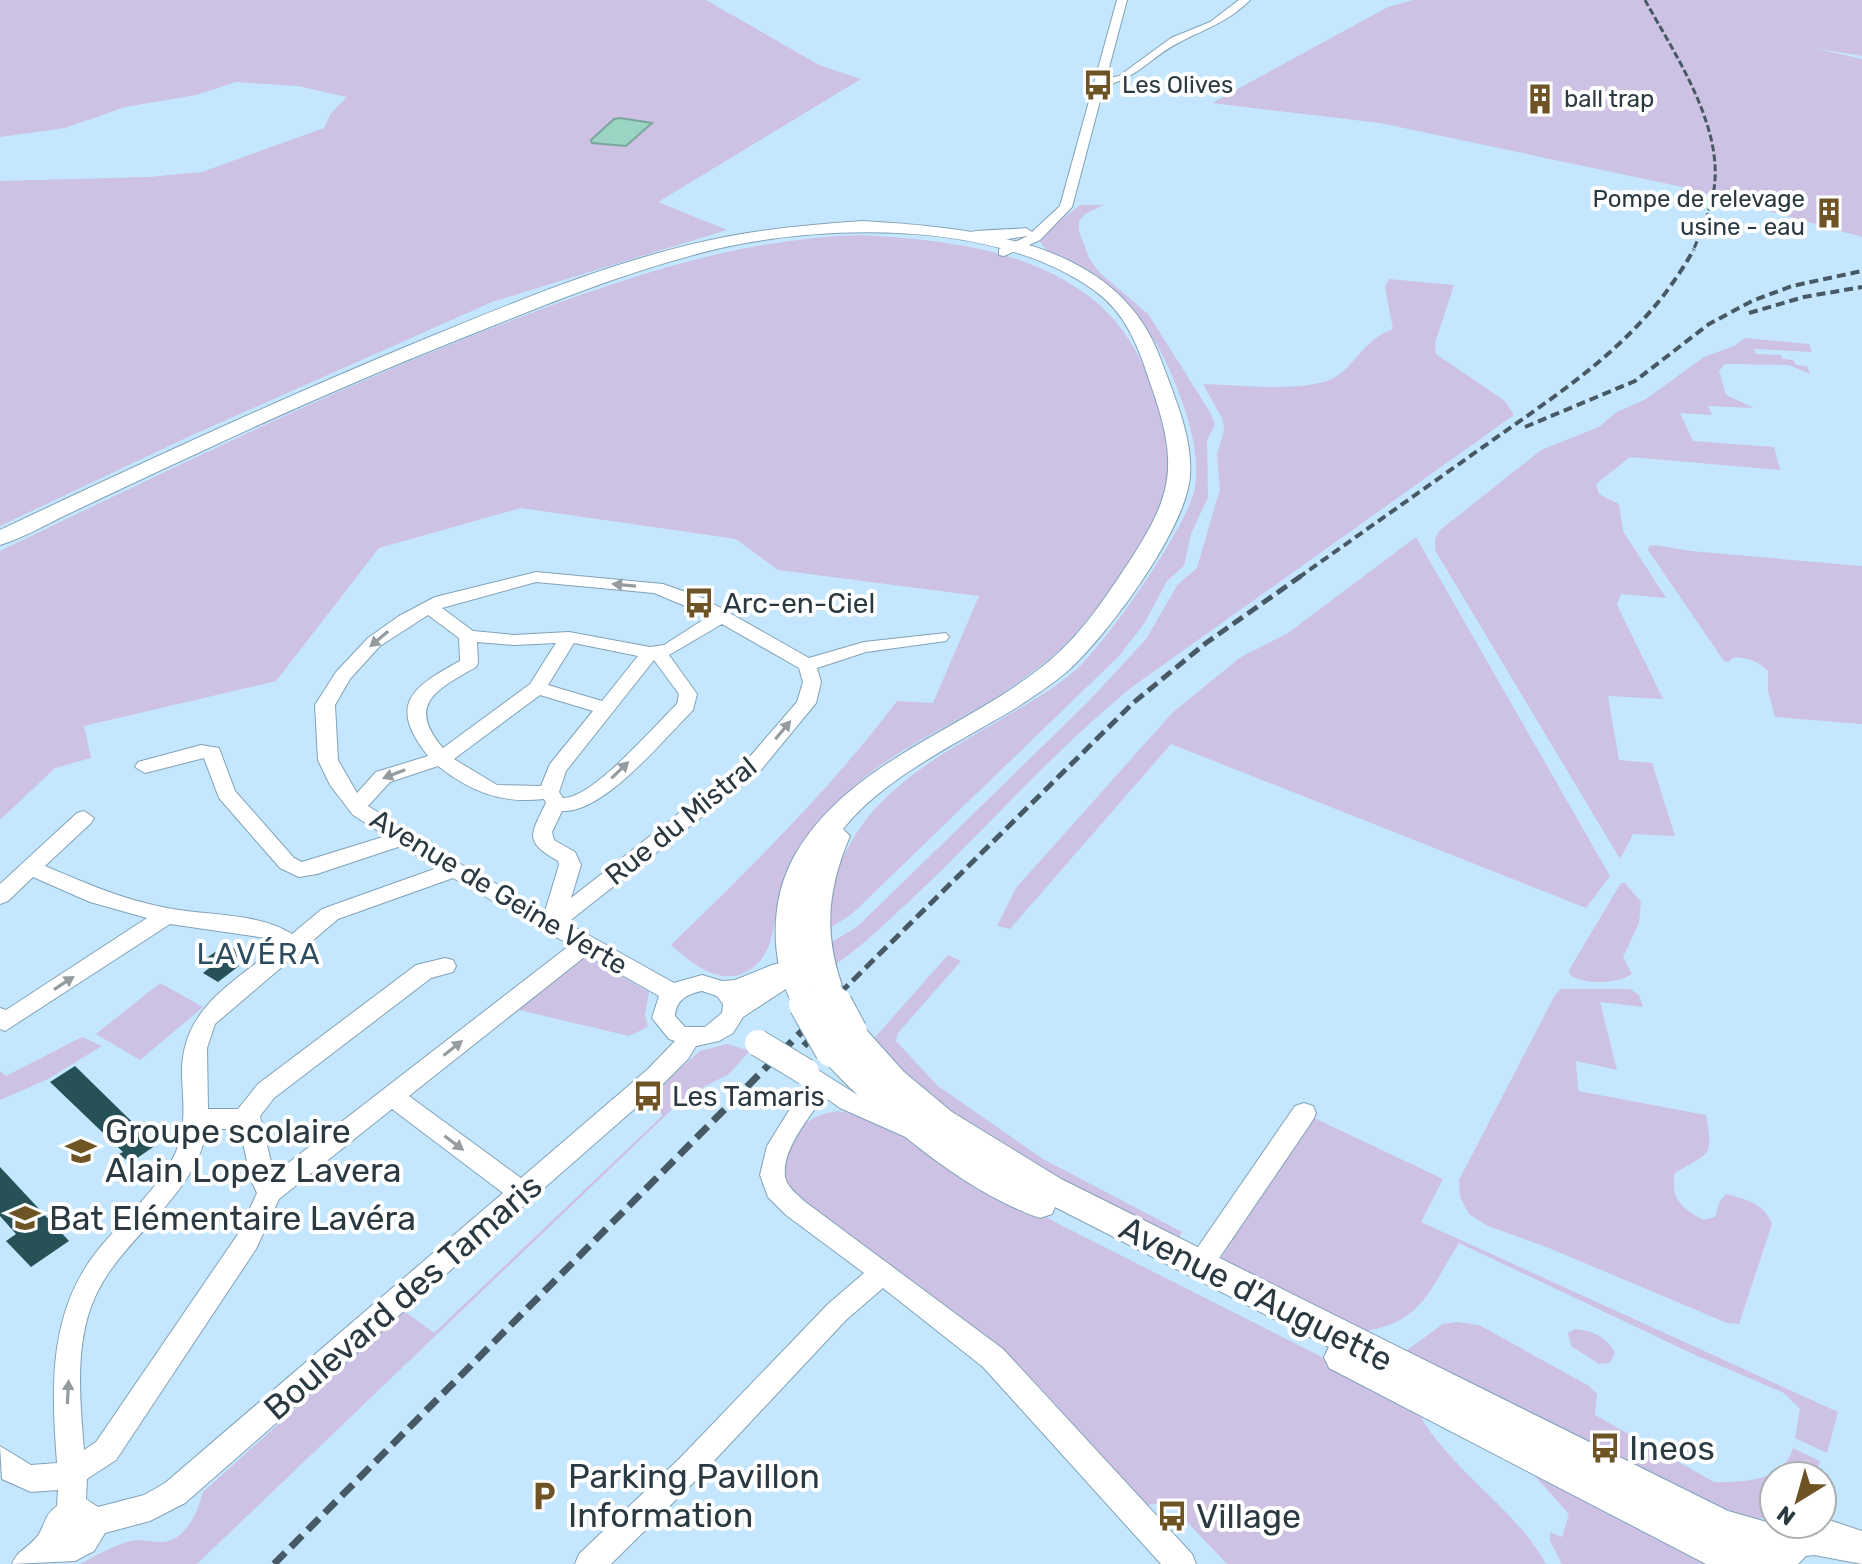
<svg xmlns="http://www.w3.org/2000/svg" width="1862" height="1564" viewBox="0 0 1862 1564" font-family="Rubik,sans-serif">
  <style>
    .green { fill: #cdc1e4 }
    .water { fill: #9cd4c4; stroke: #7aa69d; stroke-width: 2 }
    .building { fill: #255157 }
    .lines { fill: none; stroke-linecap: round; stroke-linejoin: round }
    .minor-casing { stroke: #80a2b8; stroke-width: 2 }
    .major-casing { stroke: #80a2b8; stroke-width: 2 }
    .minor { fill: #fff; fill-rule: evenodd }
    .major { fill: #fff; fill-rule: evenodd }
    .rail-far3 { stroke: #475965; stroke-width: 3; stroke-dasharray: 7 3; stroke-linecap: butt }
    .rail-far2 { stroke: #475965; stroke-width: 4; stroke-dasharray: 9 5; stroke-linecap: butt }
    .rail-far1 { stroke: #475965; stroke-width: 5; stroke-dasharray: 12 6; stroke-linecap: butt }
    .rail { stroke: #475965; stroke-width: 7; stroke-dasharray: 16 8; stroke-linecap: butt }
    .minor-bridge-casing { stroke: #80a2b8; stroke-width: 28; stroke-linecap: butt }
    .major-bridge-far1-casing { stroke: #80a2b8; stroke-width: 28; stroke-linecap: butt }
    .major-bridge-casing { stroke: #80a2b8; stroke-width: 36; stroke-linecap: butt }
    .minor-bridge { stroke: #fff; stroke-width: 26 }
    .major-bridge-far1 { stroke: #fff; stroke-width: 26 }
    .major-bridge { stroke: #fff; stroke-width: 34 }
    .oneway { fill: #959ca0 }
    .labels { text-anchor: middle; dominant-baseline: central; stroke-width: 8; stroke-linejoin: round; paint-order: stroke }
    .far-poi-label { font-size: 24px; fill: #2b3942; stroke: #fff; text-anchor: start }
    .poi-label { font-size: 28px; fill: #2b3942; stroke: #fff; text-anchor: start }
    .street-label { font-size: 28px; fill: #2b3942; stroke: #fff }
    .neighbourhood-label { font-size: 30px; letter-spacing: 2px; fill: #2e4c60; stroke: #fff }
    .near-poi-label { font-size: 34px; fill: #2b3942; stroke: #fff; text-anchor: start }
    .near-street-label { font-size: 34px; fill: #2b3942; stroke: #fff }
  </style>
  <rect width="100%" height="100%" fill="#c4e7ff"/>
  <g class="green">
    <path d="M 0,0 L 706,0 L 821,66 L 861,79 L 658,202 L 727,230 L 492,302 L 188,437 L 0,526 L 0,181 L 149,177 L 202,172 L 324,128 L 331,113 L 347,97 L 298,86 L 236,82 L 196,95 L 125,107 L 65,128 L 0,137 Z"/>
    <path d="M 1413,0 L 1862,0 L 1862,56 L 1813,48 L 1862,59 L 1862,237 L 1678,186 L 1380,123 L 1212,103 L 1388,7 Z"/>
    <path d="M 1080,205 L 1104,205 L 1085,214 L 1079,221 L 1079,231 L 1089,258 L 1099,272 L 1148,314 L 1210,412 L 1215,424 L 1207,441 L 1208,497 L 1191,534 L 1184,566 L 1167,581 L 1144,624 L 1119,656 L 853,913 L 823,933 C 838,814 903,776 1000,720 C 1025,705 1053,690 1076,670 C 1106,643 1188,526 1195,488 C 1201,450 1185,406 1170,371 C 1154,333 1130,301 1094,279 C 1077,268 1050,260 1040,241 L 1042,235 Z"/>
    <path d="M 859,235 C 961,240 1088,255 1139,357 C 1153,386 1168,429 1170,461 C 1174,506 1102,605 1072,638 C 1054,657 1031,673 1010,688 C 951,728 884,751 835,805 C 814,828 794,857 782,886 C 771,913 780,948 751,969 C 723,989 692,964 671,945 C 750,868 831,789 897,701 L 933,703 L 979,596 L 778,570 L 736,539 L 521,508 L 379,548 L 276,681 L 84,726 L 91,758 L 55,768 L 0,820 L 0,551 C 164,472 327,392 497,326 C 614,281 733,239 859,235 Z"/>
    <path d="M 1389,279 L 1454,285 L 1435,343 L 1436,354 L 1505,401 L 1514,415 L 1132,687 C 1055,750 989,825 917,894 C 889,920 862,947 829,969 L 822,948 L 858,926 L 1089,701 L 1146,639 L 1178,584 L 1197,568 L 1220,489 L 1217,454 L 1224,431 L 1223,420 L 1203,384 C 1238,385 1297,392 1330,380 C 1352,371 1364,338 1393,329 L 1385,287 Z"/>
    <path d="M 1745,338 L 1809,344 L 1812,352 L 1753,349 L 1756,354 L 1781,355 L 1783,359 L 1793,360 L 1796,365 L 1807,366 L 1810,374 L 1789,365 L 1725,364 L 1719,371 L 1726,395 L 1754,408 L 1708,406 L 1712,415 L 1680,413 L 1693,441 L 1774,447 L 1780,470 L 1630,457 L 1596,484 L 1599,494 L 1619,504 L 1623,531 L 1666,598 L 1621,594 L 1617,605 L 1663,699 L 1608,696 L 1619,760 L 1652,763 L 1675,836 L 1633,834 L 1620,859 L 1435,550 L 1435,539 L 1439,531 L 1541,450 L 1599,427 L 1615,413 L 1646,399 L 1704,357 L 1734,346 Z"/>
    <path d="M 1416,537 L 1610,876 L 1586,908 L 1171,744 L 1010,929 L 997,926 L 1016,888 L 1173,712 L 1241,657 L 1288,633 Z"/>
    <path d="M 1656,545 L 1691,551 L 1862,566 L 1862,724 L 1775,717 L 1768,691 L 1768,671 C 1758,661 1749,658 1734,657 L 1728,662 L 1724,661 L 1648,550 L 1649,546 Z"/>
    <path d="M 1621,883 L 1625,883 L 1641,902 L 1639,923 L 1623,957 L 1632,974 C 1617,984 1585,985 1570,975 L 1569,970 Z"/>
    <path d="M 583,954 L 649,992 L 645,1015 L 648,1027 L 629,1036 L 519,1010 L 523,1006 L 520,1003 Z"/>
    <path d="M 948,955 L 961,961 L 898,1033 L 896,1041 L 938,1086 L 1043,1159 L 1182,1232 L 1177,1242 L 961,1126 L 869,1044 Z"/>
    <path d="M 160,983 L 203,1007 L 140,1060 L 96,1034 Z"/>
    <path d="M 1561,989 L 1630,989 L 1639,995 L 1643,1007 L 1600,1002 L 1617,1070 L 1576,1061 L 1578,1091 L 1706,1115 C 1714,1158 1710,1152 1675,1173 C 1670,1199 1682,1209 1704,1220 L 1715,1217 L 1720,1201 L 1726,1194 C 1746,1199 1765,1204 1772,1224 L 1739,1324 L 1727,1323 L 1549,1248 L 1488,1226 L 1469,1214 L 1460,1197 L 1459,1180 L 1555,995 Z"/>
    <path d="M 82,1037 L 102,1046 L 48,1079 L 0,1100 L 0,1071 L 6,1076 Z"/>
    <path d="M 727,1044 L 750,1051 L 729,1074 L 685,1097 L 197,1564 L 80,1564 C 96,1556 114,1545 131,1541 C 142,1539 151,1542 162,1542 C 186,1541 198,1511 203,1492 L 404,1311 L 434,1333 L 663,1115 L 642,1103 L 700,1051 Z"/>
    <path d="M 839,1111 L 872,1119 L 1055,1222 L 1608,1502 L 1714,1564 L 1562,1564 L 1550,1541 L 1550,1532 L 1562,1537 L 1569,1514 L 1534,1475 L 1420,1416 C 1452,1471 1515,1508 1546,1564 L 1227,1564 L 1168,1502 L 1141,1506 L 1034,1388 L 920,1286 L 797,1198 L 784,1186 C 785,1176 783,1162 786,1152 C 793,1127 815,1113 839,1111 Z"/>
    <path d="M 1310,1116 L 1443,1179 L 1421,1222 L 1838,1412 L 1827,1453 L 1795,1438 L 1800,1409 L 1784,1393 L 1695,1355 L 1459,1243 C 1430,1288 1424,1322 1362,1332 L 1217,1264 Z"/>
    <path d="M 1457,1322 L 1479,1325 L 1589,1386 L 1597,1394 L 1595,1415 L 1714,1482 C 1742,1483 1784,1481 1793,1448 L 1820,1461 L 1815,1476 L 1774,1476 L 1774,1514 L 1756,1520 L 1739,1518 L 1403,1353 L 1443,1324 Z"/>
    <path d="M 1575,1329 C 1592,1330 1606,1337 1615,1352 L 1610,1363 L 1599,1364 L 1571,1346 L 1568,1333 Z"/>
  </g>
  <path class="water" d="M 620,118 L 652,123 L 626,146 L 592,143 L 591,140 L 614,119 Z"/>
  <g class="building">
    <path d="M 227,944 L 242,953 L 232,961 L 239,966 L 218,982 L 203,973 L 213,965 L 205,959 Z"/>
    <path d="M 75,1066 L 122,1112 L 156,1145 L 130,1163 L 119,1154 L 123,1152 L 50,1082 Z"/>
    <path d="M 0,1167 L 69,1241 L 31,1267 L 6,1241 L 16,1234 L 0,1216 Z"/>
  </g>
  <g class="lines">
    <g class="minor-casing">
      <g id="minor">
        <path d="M 1117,0 L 1127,0 L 1106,79 L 1119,76 L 1171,38 L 1210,22 L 1239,0 L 1250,0 C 1228,22 1207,28 1180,42 C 1150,57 1140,77 1104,86 L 1072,207 L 1040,240 L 1004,256 L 999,255 L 999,249 L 1028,236 L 1000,240 L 962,238 L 960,235 C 969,229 1011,230 1026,228 L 1032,232 L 1060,206 Z"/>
        <path d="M 536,572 L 663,584 L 705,599 L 809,658 L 864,642 L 946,633 L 949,637 L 946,641 L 866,652 L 817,668 L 821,682 L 816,703 L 761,770 L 567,923 L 674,983 L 702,975 L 722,981 L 735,980 L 772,965 L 801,958 L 809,960 L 817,975 L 814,981 L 798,981 L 743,1017 L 733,1033 L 719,1041 L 696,1046 L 688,1059 L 664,1083 L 185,1503 L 150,1521 L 105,1533 L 94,1551 L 75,1561 L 12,1564 C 17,1551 26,1549 35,1539 C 45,1529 43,1515 57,1506 L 58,1490 L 31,1492 L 2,1479 L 0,1446 L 31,1465 L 57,1463 C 51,1384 48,1307 103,1244 C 127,1215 159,1188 175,1154 C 187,1129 183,1102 182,1076 C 180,1009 232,984 278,946 L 266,938 L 170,924 L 5,1031 L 0,1029 L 0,1008 L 6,1010 L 147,918 L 90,902 L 33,877 L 8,901 L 0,904 L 0,884 L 77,813 L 84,811 L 94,818 L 91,823 L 45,866 C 85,883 124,900 167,908 C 207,916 257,912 292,934 L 322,909 L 437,868 L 401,846 L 317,874 L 299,877 L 280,868 L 219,798 L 204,758 L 145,773 L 135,767 L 138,762 L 201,745 L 219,748 L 235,791 L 294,858 L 302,862 L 386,836 L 353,815 L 330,785 L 318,760 L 315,705 L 336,672 L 368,638 L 399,616 L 435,597 ZM 536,582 L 654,593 L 709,616 L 664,645 L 650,647 L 569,632 L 514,635 L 473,631 L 442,608 ZM 428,615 L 459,638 L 460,661 C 412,687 387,704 428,756 L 376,772 L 357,793 L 338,760 L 335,705 L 350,679 L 380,646 ZM 722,624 L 799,668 L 803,682 L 797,702 L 747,760 L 571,898 L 581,865 L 575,852 L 554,840 L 552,832 L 562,811 C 603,814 664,739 693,710 L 697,694 L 669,655 ZM 477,642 L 514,645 L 556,643 L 530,684 L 443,748 C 404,703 440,688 476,667 L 478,663 ZM 574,643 L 638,656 L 602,701 L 548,685 ZM 654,660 L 679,694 L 677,704 C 654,726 592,799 563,798 L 559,792 L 566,771 ZM 540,695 L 593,711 L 550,764 L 541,786 L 497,785 L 454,759 ZM 438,766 C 471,792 502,804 544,799 L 546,803 C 530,835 524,842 558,861 L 559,865 L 545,911 L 462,865 L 368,806 L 390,782 ZM 453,878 L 570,945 L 274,1174 L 260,1116 L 274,1098 L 431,978 L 453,972 L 456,966 L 453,960 L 445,958 L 416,965 L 258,1084 L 238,1109 L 208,1109 L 207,1048 L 215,1024 L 338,919 ZM 587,955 L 659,996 L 652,1018 L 669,1039 L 675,1041 L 648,1069 L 521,1178 L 409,1096 ZM 702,991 L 717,996 L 723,1004 L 722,1013 L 705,1027 L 685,1027 L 675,1016 C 676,1000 687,994 702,991 ZM 392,1109 L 503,1193 L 165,1483 L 144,1495 L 98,1507 L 86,1499 L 87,1479 L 116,1460 L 256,1249 L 279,1199 ZM 207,1129 L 240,1129 L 251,1180 L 257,1193 L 238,1234 L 96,1442 L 84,1450 C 80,1401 74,1343 95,1297 C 123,1235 194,1200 207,1129 Z"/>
        <path d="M 810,1065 L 856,1094 L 917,1121 L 920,1128 L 917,1135 L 908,1138 L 840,1108 L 823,1096 C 810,1118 782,1148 785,1176 C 786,1186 797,1194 804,1201 L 1003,1349 L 1192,1554 L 1196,1564 L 1161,1564 L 983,1367 L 883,1288 L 846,1320 L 699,1477 L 611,1564 L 575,1564 L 579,1554 L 679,1459 L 828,1304 L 864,1273 L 786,1215 L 768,1197 L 760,1175 L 767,1146 L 806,1083 L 798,1074 L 802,1068 Z"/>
        <path d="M 1304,1103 L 1313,1106 L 1316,1113 L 1313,1120 L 1209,1273 L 1200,1276 L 1191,1273 L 1187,1265 L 1191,1257 L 1295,1106 Z"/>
      </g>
    </g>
    <g class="major-casing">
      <g id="major">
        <path d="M 863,221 C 973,228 1118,239 1161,360 C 1174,396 1193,437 1190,476 C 1186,529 1109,633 1070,669 C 1053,684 1034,696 1016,708 C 960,742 884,777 843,829 L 850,836 C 827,890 823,935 844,991 L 839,999 L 829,1002 L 817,995 L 812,1003 L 802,1006 L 792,1003 C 769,958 770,897 796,853 C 851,761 963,730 1043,666 C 1079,638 1104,600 1129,562 C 1170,499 1179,470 1155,397 C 1141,356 1131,317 1095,291 C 999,221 832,223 721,248 C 644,266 569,295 495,325 C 395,364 296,407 198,453 C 154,473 110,494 66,515 C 45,525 23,538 0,545 L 0,530 C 137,465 275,401 415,343 C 515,302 618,258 725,237 C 771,228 817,224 863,221 Z"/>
        <path d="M 850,1021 L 861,1024 L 904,1072 L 952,1112 L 1061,1179 L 1728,1511 L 1774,1524 L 1822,1524 L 1822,1518 L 1826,1519 L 1862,1531 L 1862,1564 L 1814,1555 L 1806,1556 L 1798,1564 L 1706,1564 L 1329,1368 L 1324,1357 L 1329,1347 L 1055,1207 L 1052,1214 L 1040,1218 C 962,1191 877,1118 821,1058 L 817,1050 L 821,1042 L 832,1038 L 840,1041 L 835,1032 L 839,1024 Z"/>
      </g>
    </g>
    <use href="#minor" class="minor"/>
    <use href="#major" class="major"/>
    <path class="rail-far3" d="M 1645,0 C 1675,55 1729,133 1712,199 C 1708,216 1700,234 1693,251"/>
    <g class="rail-far2">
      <path d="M 1749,313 L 1804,297 L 1862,287"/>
      <path d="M 1525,427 L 1635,381 L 1709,324 L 1752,301 L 1792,286 L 1862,271"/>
      <path d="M 1298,578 C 1360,534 1421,491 1483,447 C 1566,388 1643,341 1694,249"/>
    </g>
    <g class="rail-far1">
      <path d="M 827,1006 L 1133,703 L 1206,643 L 1301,576"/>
      <path d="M 843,1006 L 854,994"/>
    </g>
    <g class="rail">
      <path d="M 787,1063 L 845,1004"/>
      <path d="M 274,1564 L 829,1004"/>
    </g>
    <g class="minor-bridge-casing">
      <path id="minor-bridge" d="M 758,1043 L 806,1072"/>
    </g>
    <g class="major-bridge-far1-casing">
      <g id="major-bridge-far1">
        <path d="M 829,991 L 836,1006"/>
        <path d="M 802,995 L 807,1006"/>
      </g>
    </g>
    <g class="major-bridge-casing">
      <g id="major-bridge">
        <path d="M 806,1004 L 832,1050"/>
        <path d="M 835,1004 L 850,1032"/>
      </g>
    </g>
    <use href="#minor-bridge" class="minor-bridge"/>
    <use href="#major-bridge-far1" class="major-bridge-far1"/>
    <use href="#major-bridge" class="major-bridge"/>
  </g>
  <defs><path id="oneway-solid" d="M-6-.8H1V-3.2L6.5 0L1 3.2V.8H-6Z" transform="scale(2)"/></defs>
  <g class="oneway">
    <use href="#oneway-solid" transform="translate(624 585) rotate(-175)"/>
    <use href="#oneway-solid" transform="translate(379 639) rotate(140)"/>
    <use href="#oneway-solid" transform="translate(783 730) rotate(-50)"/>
    <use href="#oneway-solid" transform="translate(620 770) rotate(-44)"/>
    <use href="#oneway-solid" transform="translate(394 774) rotate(159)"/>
    <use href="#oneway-solid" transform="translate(64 983) rotate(-33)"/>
    <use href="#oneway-solid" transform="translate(453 1048) rotate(-38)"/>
    <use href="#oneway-solid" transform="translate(454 1143) rotate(37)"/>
    <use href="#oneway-solid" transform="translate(68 1392) rotate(-87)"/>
  </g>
  <defs>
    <g id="bus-bare" transform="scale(2.4)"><path d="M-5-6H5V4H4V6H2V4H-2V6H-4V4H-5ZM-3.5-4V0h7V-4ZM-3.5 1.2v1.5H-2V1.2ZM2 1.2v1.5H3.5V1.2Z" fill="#6e5425" stroke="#fff" stroke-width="2.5" paint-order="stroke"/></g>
    <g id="building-bare" transform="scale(2.4)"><path d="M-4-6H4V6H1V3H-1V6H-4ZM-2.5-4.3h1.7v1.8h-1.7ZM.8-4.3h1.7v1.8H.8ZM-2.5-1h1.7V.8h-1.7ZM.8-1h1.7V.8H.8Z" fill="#6e5425" stroke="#fff" stroke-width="2.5" paint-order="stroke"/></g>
    <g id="school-bare" transform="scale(2.4)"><path d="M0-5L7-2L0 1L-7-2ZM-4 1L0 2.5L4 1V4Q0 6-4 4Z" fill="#6e5425" stroke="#fff" stroke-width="2.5" paint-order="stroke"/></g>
    <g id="parking-bare" transform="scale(2.4)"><path d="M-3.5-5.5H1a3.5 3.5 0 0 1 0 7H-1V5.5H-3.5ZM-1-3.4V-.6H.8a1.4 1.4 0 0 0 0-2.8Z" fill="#6e5425" stroke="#fff" stroke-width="2.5" paint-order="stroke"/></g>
  </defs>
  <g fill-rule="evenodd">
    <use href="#bus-bare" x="1098" y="85"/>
    <use href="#building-bare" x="1540" y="99"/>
    <use href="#building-bare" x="1829" y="213"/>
    <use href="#bus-bare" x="699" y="603"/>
    <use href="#bus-bare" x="648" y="1096"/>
    <use href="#school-bare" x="81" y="1151"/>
    <use href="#school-bare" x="25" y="1218"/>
    <use href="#bus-bare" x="1605" y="1448"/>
    <use href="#parking-bare" x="544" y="1496"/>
    <use href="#bus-bare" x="1172" y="1516"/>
  </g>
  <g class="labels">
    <g class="far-poi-label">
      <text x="1122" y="85">Les Olives</text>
      <text x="1564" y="99">ball trap</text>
      <text x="1805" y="199" text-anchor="end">Pompe de relevage<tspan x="1805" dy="28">usine - eau</tspan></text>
    </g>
    <g class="poi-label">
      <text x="723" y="603">Arc-en-Ciel</text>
      <text x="672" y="1096">Les Tamaris</text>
    </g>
    <g class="street-label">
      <text transform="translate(681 821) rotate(-39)">Rue du Mistral</text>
      <text transform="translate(499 892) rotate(31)">Avenue de Geine Verte</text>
    </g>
    <g class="neighbourhood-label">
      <text x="259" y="954">LAVÉRA</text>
    </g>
    <g class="near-poi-label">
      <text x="105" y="1131">Groupe scolaire<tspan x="105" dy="39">Alain Lopez Lavera</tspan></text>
      <text x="49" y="1218">Bat Elémentaire Lavéra</text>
      <text x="1629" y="1448">Ineos</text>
      <text x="568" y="1476">Parking Pavillon<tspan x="568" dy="39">Information</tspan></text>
      <text x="1196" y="1516">Village</text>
    </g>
    <g class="near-street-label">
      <text transform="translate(1256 1294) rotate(27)">Avenue d'Auguette</text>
      <text transform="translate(403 1297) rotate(-41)">Boulevard des Tamaris</text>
    </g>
  </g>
  <g transform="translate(1798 1500) rotate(217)"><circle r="38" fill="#ffffff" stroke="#aab0b3" stroke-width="2"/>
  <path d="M0-6L14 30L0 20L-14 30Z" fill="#6e5425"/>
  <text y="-12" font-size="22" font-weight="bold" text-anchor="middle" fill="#2b3942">N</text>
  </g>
</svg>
